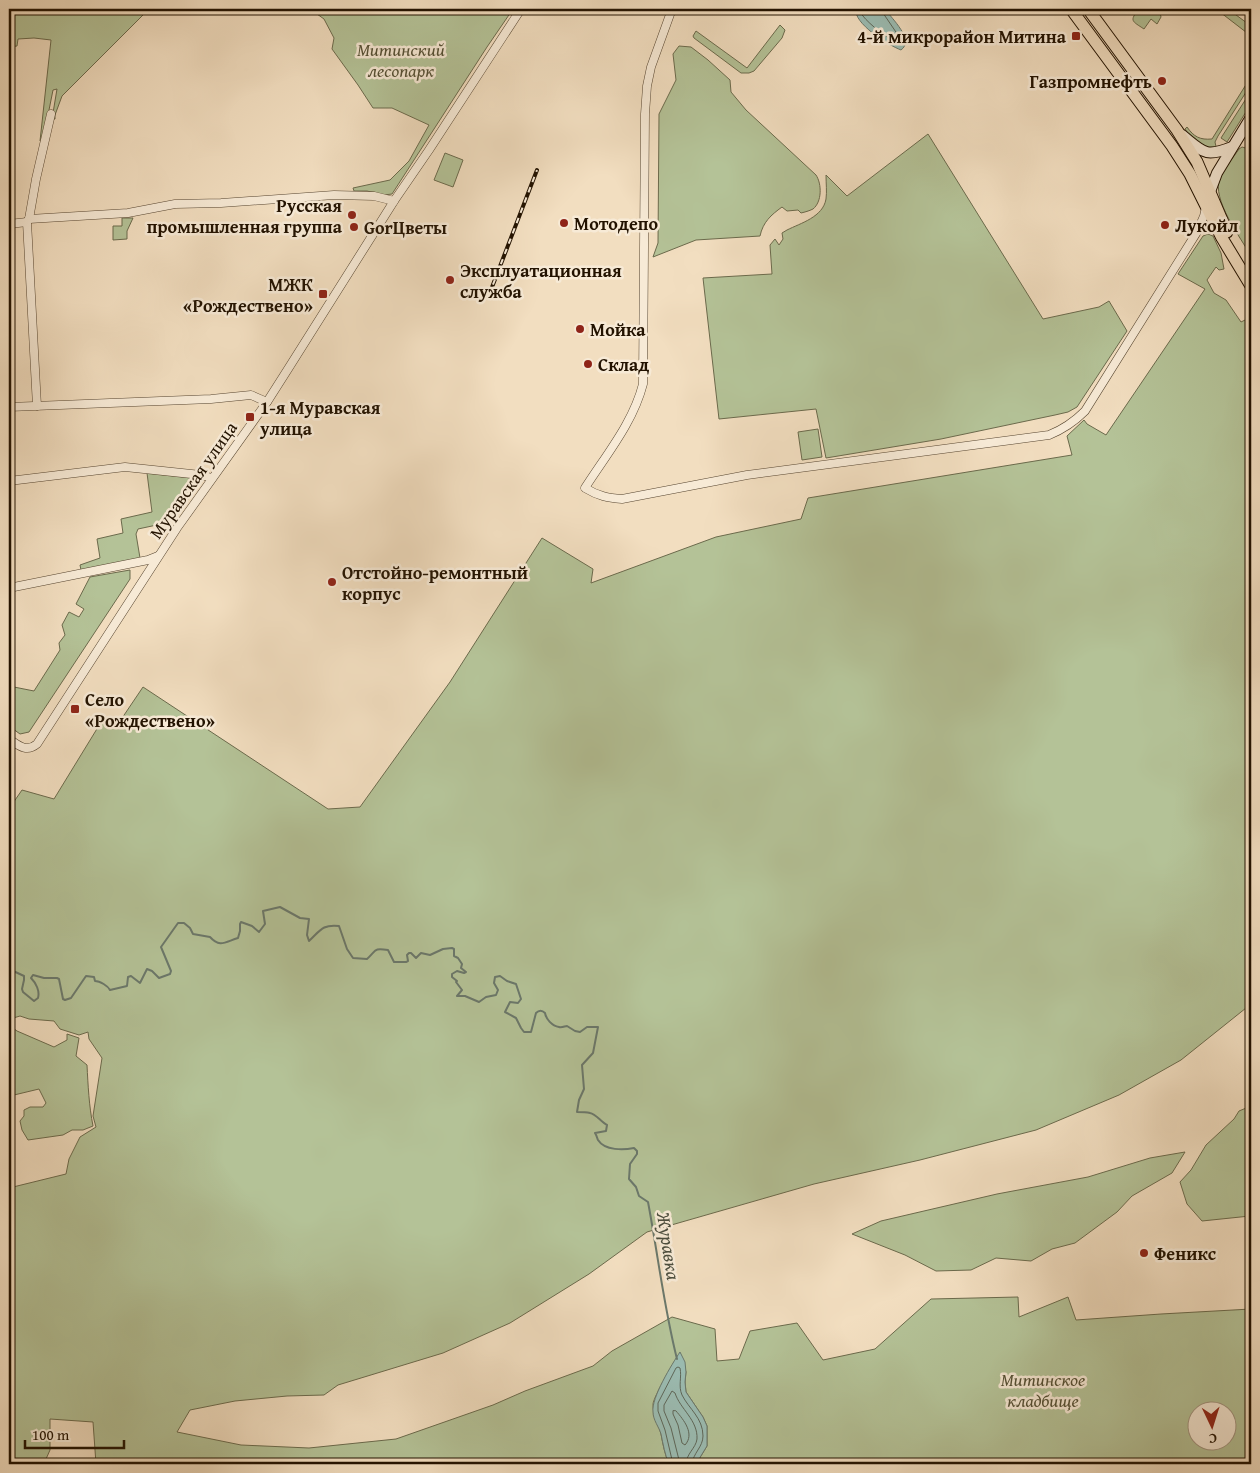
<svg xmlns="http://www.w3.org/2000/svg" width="1260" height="1473" viewBox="0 0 1260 1473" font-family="'Gentium Book Plus',serif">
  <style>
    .green { fill: #b4c297; stroke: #6b6a4c; fill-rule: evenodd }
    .water { fill: #9bbcb2; stroke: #6b786b }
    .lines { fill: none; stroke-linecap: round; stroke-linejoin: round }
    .shore { stroke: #5e6759; stroke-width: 1 }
    .stream { stroke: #6b786b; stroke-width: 2 }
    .street-casing { stroke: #564530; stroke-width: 9 }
    .secondary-casing { stroke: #221200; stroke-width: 12 }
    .primary-casing { stroke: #221200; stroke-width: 13 }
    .street { stroke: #f7ead6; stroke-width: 8 }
    .secondary { stroke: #f7ead6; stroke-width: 10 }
    .primary { stroke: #f2dec0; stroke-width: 11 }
    .rail-casing { stroke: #221200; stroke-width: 4 }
    .rail { stroke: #f7ead6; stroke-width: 2; stroke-dasharray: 5.5; stroke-linecap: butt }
    .poi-dot { fill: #8f2418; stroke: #f7ead6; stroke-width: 2 }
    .labels { text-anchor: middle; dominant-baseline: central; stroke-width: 5; stroke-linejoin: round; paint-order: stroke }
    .poi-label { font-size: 18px; font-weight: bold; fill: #221200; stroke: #f7ead6; text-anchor: start }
    .park-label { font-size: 18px; font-style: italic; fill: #555035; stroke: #f7ead6 }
    .street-label { font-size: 18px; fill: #221200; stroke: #f7ead6 }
    .water-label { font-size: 19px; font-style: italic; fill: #4c4e3e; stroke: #f7ead6 }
  </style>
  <rect width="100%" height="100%" fill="#f2dec0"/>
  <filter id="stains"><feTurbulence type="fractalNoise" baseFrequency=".004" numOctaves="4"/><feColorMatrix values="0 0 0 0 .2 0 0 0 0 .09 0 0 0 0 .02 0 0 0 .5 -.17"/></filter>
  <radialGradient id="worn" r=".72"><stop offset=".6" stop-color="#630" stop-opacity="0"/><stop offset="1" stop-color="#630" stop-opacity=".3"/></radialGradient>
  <g class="green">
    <path d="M 9,9 L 149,9 L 62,96 L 55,115 L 55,119 L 52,119 L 57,89 L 53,90 L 43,140 L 40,141 L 51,40 L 34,38 L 18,39 L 17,46 L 9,47 Z"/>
    <path d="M 310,9 L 513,9 L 487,47 L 392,194 L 384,195 L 367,191 L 354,191 L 353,188 L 390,180 L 409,161 L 429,125 L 392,108 L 373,108 L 358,85 L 332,49 L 334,38 L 324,19 Z"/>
    <path d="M 1139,9 L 1155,9 L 1160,12 L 1161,17 L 1157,24 L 1151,19 L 1144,29 C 1132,21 1129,21 1139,9 Z"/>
    <path d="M 1216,9 L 1228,9 L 1251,26 L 1251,36 Z"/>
    <path d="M 780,25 L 785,30 L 782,38 L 754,71 L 749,73 L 741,73 L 694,38 L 693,36 L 696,31 L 747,68 Z"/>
    <path d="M 679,46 L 691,47 L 708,60 L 730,80 L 731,92 L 746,110 L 816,175 C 822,184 822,202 813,209 C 809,211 805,212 801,213 L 798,210 L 787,211 L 782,207 C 771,215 763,222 760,236 L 696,240 L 653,257 L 658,243 L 659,114 L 676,80 L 673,54 Z"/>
    <path d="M 1247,83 L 1250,86 L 1218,136 L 1215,142 L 1217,151 L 1196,145 L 1185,129 L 1187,127 C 1194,137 1200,140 1212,139 Z"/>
    <path d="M 1251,91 L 1251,104 L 1227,142 L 1221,138 Z"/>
    <path d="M 928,134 L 1043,319 L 1099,307 L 1109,301 L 1127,331 L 1077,407 L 1068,412 L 1055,415 L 941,439 L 826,458 L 816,409 L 719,419 L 703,278 L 772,274 L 770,245 L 775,239 L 779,245 L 783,239 L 782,233 L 787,230 C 801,223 823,217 826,199 C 827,192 826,183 826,175 L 847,196 Z"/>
    <path d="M 1251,145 L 1251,201 L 1249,205 L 1251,209 L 1251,256 C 1241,238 1211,199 1220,178 C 1224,168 1233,158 1239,149 L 1242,147 L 1249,149 Z"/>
    <path d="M 445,153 L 463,160 L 453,187 L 434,180 Z"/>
    <path d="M 122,218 L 133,218 L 127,231 L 127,239 L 113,240 L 113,226 L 122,226 Z"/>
    <path d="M 1208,234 L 1213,236 L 1221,253 L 1224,269 L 1219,270 L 1216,267 L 1207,280 L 1214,293 L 1226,300 L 1241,322 L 1251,317 L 1251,1004 L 1181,1060 L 1119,1095 L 1036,1130 L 920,1160 L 814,1184 L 647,1232 L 589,1274 L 510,1323 L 443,1353 L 338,1385 L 324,1395 L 287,1396 L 235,1401 L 190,1410 L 177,1432 L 241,1445 L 309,1448 L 396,1439 L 493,1405 L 525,1391 L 593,1366 L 612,1351 L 672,1317 L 715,1329 L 717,1361 L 739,1359 L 750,1331 L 797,1323 L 823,1360 L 875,1349 L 931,1299 L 1018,1297 L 1019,1317 L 1068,1297 L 1076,1320 L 1161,1314 L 1251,1309 L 1251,1464 L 696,1464 L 707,1446 L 707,1426 L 703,1417 L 686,1392 L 685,1382 L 686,1372 L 680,1353 C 674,1361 654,1396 653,1404 C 653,1417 658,1423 661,1434 C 663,1445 665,1455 669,1464 L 96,1464 L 93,1422 L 50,1419 L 50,1450 L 46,1459 L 46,1464 L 9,1464 L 9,1188 L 66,1174 L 69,1159 L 80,1137 L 96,1127 L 93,1116 L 102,1058 L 89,1039 L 88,1032 L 79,1035 L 60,1029 L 54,1021 L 29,1019 L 20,1016 L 10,1019 L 9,1017 L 9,806 L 13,803 L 22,790 L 54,799 L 103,719 L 116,727 L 143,687 L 328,809 L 360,807 L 450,682 L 542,538 L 593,569 L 591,583 L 716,537 L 801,519 L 808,498 L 1072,455 L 1067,436 L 1084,420 L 1087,424 L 1106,435 L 1205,289 L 1178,274 L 1203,236 ZM 1198,1410 L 1228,1410 L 1228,1440 L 1198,1440 Z"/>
    <path d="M 818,429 L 822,457 L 802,460 L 798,432 Z"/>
    <path d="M 147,473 L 203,479 L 173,520 L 166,523 L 138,529 L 136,534 L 140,558 L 81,570 L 80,565 L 100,558 L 97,539 L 123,533 L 121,519 L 152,512 Z"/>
    <path d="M 130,570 L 130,579 L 29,732 L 20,734 L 9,726 L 9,686 L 34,691 L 60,650 L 59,643 L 65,635 L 62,625 L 69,612 L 79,617 L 84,609 L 76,604 L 90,577 Z"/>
    <path d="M 9,1025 L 17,1031 L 54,1047 L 67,1040 L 67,1034 L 79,1038 L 76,1056 L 87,1065 C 88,1085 89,1106 93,1126 L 83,1130 L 72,1130 L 63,1135 L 28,1140 L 22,1130 L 20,1121 L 24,1116 L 24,1110 L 30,1107 L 43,1107 L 46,1103 L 39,1089 L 14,1095 L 9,1095 Z"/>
    <path d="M 1251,1106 L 1251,1218 L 1250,1216 L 1202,1221 L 1187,1204 L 1180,1182 L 1191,1170 L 1206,1145 L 1234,1119 L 1239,1111 Z"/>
    <path d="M 1185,1152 L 1172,1173 L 1132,1196 L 1117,1212 L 1075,1243 L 1052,1249 L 1031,1261 L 996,1258 L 971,1270 L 936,1271 L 905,1255 L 852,1234 L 881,1221 L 997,1194 L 1088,1177 L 1150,1158 Z"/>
  </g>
  <g class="water">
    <path d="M 856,9 L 885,9 C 892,19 915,40 901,50 C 888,45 853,23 856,9 Z"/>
    <path d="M 680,1352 L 685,1362 L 686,1372 L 685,1382 L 686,1392 L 703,1417 L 707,1426 L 707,1446 L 696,1464 L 669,1464 C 665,1455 663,1444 661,1434 C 659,1427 653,1420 653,1412 C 651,1398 672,1364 680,1352 Z"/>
  </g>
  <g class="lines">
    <g class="shore">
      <path d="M 861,9 C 861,12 860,13 863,16 C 869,24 890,41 899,43 L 900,38 L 883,13 L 882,9"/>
      <path d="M 676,1411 C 684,1420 695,1434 685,1445 L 682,1443 L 678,1425 L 673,1414 L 673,1411 Z"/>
      <path d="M 673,1464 L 665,1430 L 658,1411 L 658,1403 L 676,1368 L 678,1367 L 680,1368 C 682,1377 678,1386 682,1395 C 689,1409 703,1418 703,1436 C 703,1447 693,1453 692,1464"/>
      <path d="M 680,1464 L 671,1428 L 664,1411 L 664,1405 L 672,1391 L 675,1393 C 680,1409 698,1420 697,1439 C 696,1448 686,1454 686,1464"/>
    </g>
    <path class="stream" d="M 9,969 L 24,976 L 24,980 L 22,989 L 23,992 L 34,1001 L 38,998 C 40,991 36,983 31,978 L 33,975 L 44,978 L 57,978 L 59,979 L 63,999 L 65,1000 L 71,998 L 86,976 L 94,977 L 95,981 C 100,981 108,986 110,990 L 127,986 L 128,977 L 131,976 L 140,983 L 147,969 L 152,971 L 159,978 L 170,974 L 171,971 L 161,947 L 178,923 L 184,923 L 190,928 L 193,934 L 210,937 C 220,948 225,942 238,938 L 240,931 L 240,924 L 241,922 L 252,926 L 259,932 L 265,924 L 263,911 L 280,907 L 300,918 L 309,919 L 307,935 L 309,941 C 320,931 322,924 339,926 L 347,949 L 353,958 L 367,959 C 377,950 373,948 388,950 L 394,962 L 406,962 L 408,961 L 407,955 L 409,953 L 411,953 L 416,958 L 421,953 L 430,955 L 443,949 L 452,948 L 454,949 L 454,956 L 458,958 L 462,964 L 461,968 L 466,972 L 464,973 L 457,971 L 452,974 L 452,977 L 457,981 L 456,982 L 462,990 L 457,996 L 465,996 L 479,1002 L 486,997 L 496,995 L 498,990 L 494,983 L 495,977 L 500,976 L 507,981 L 516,984 L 521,999 L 518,1003 L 510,1002 L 505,1012 L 516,1018 L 521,1028 L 524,1032 L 531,1032 L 536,1013 C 539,1010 542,1010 545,1013 C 546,1019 552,1026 559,1027 C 562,1028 565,1026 567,1026 L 575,1031 L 580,1032 L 587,1027 L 598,1027 L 593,1053 L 582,1065 L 584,1089 L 579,1100 L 577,1112 C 581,1112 586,1112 590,1113 C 596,1114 601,1122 607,1125 L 606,1131 L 595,1133 C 597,1136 597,1138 598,1140 C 605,1151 624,1150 634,1148 L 637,1151 L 637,1154 L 630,1164 L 629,1179 L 636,1187 L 639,1196 L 648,1202 C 658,1255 664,1308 677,1359"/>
    <g class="street-casing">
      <g id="street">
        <path d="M 672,9 L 651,67 L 647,86 L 645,114 L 643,384 C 633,423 606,455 585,488 C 598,496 608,498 622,499 L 747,475 L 1049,435 C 1064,429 1074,422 1085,411 L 1197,232 L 1204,216 L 1206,207"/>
        <path d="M 1247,9 L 1251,12"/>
        <path d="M 29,219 L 128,213 L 175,204 L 221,203 L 334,195 L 374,196 L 394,201"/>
        <path d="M 9,224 L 27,222"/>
        <path d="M 37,406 L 27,222 L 29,219 L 36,179 L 51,114"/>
        <path d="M 9,407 L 211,399 L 251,395 L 267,402"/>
        <path d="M 9,481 L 125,467 L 201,475 L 212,478"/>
        <path d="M 9,588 L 148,560 L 158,556"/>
        <path d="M 9,739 C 18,745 26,753 37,744 L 177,528 L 267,402 L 288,369 L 394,201 L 429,150 L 521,9"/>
      </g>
    </g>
    <g class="secondary-casing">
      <g id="secondary">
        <path d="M 1182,135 C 1203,152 1205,158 1232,147"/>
        <path d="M 1208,197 L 1217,173 L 1251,117"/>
      </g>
    </g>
    <g class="primary-casing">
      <g id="primary">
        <path d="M 1071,9 L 1172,146 L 1190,174 L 1222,238 L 1251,286"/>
        <path d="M 1088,9 L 1177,130 L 1197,162 L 1227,232"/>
      </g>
    </g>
    <use href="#street" class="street"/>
    <use href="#secondary" class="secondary"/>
    <use href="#primary" class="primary"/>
    <g class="rail-casing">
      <path id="rail" d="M 489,295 L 537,170"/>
    </g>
    <use href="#rail" class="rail"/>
  </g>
  <g class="poi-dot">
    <rect x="1071" y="31" width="10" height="10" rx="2.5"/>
    <circle cx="1162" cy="81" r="5"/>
    <circle cx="352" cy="215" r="5"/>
    <circle cx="564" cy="223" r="5"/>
    <circle cx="1165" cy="225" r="5"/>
    <circle cx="354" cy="227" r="5"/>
    <circle cx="450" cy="280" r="5"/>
    <rect x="318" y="289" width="10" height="10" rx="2.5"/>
    <circle cx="580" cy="329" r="5"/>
    <circle cx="588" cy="364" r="5"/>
    <rect x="245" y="412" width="10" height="10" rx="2.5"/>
    <circle cx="332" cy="582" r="5"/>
    <rect x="70" y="704" width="10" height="10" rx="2.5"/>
    <circle cx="1144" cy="1253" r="5"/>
  </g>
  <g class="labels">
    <g class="poi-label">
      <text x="1066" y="36" text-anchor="end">4-й микрорайон Митина</text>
      <text x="1152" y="81" text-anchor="end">Газпромнефть</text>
      <text x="342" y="205" text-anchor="end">Русская<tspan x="342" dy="21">промышленная группа</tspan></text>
      <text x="574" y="223">Мотодепо</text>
      <text x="1175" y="225">Лукойл</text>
      <text x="364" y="227">GorЦветы</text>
      <text x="460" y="270">Эксплуатационная<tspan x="460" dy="21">служба</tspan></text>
      <text x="313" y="284" text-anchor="end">МЖК<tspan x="313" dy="21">«Рождествено»</tspan></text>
      <text x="590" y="329">Мойка</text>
      <text x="598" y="364">Склад</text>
      <text x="260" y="407">1-я Муравская<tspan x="260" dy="21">улица</tspan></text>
      <text x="342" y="572">Отстойно-ремонтный<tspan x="342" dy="21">корпус</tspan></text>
      <text x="85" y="699">Село<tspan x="85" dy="21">«Рождествено»</tspan></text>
      <text x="1154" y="1253">Феникс</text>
    </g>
    <g class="park-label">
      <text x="401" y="49">Митинский<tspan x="401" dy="21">лесопарк</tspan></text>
      <text x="1043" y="1379">Митинское<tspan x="1043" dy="21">кладбище</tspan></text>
    </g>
    <g class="street-label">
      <text transform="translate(193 480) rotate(-55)">Муравская улица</text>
    </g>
    <g class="water-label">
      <text transform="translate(669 1246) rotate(81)">Журавка</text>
    </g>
  </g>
  <rect width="1260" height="1473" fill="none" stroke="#f2dec0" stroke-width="30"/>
  <rect x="10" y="10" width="1240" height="1453" fill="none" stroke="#221200" stroke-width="2.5"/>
  <rect x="15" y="15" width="1230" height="1443" fill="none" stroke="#221200"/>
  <g transform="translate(1212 1426) rotate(176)"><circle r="24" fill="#f7ead6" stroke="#a29480"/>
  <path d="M0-4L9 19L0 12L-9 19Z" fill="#8f2418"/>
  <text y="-8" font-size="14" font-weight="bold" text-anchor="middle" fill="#221200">С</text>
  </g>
  <path d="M25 1440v8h99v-8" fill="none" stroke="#221200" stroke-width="2.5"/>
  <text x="32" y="1440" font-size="15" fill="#221200" stroke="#f7ead6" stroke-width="4" paint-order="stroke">100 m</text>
  <rect width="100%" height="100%" filter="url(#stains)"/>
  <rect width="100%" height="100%" fill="url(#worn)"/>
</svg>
